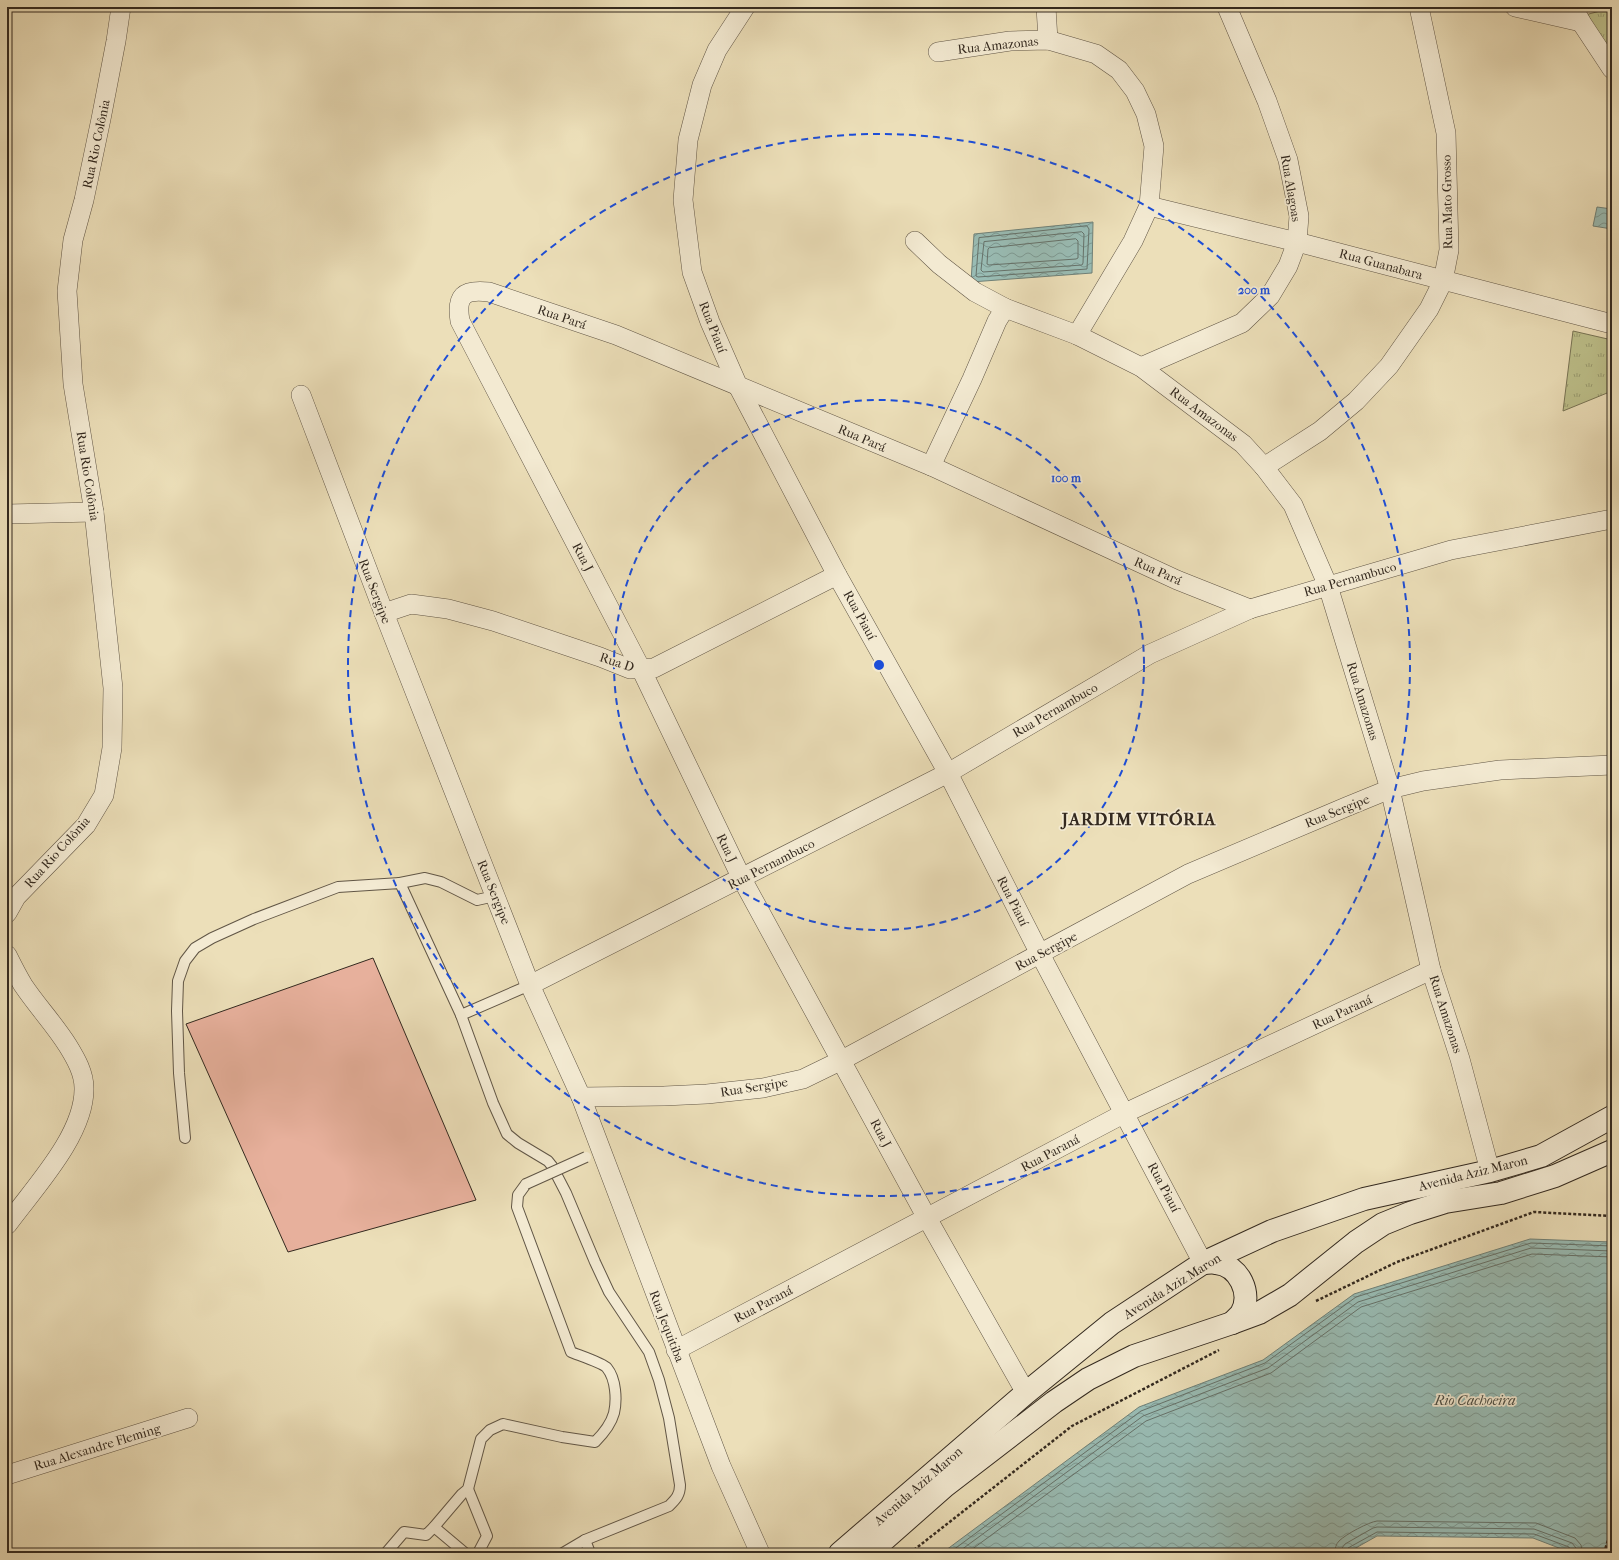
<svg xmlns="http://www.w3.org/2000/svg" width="1619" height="1560" viewBox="0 0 1619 1560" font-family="'IM FELL French Canon',serif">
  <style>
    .grass { fill: url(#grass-tufts); stroke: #787455 }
    .water { fill: url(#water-waves); stroke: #708178 }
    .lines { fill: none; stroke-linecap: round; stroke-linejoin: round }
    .shore { stroke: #66726a; stroke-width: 1 }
    .building { fill: #e7b09c; stroke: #33291f }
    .service-casing { stroke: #615646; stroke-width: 12 }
    .minor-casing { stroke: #615646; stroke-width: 20 }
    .secondary-casing { stroke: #33291f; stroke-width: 24 }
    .path { stroke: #33291f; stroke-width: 2.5; stroke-dasharray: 3 2; stroke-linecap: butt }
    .service { stroke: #f3ead2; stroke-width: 10 }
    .minor { stroke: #f3ead2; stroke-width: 19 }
    .secondary { stroke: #f3ead2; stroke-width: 22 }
    .service-bridge-casing { stroke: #615646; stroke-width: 12; stroke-linecap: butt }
    .service-bridge { stroke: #f3ead2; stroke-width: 10 }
    .ring { fill: none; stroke: #1d4ed8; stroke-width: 2; stroke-dasharray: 7 5 }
    .labels { text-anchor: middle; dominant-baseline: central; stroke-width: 3.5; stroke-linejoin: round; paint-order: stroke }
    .street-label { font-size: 13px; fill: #33291f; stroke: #f3ead2 }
    .water-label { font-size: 14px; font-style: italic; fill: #4c4e44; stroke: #f3ead2 }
    .district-label { font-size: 17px; font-weight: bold; letter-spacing: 1px; fill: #33291f; stroke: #f3ead2 }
    .centre { fill: #1d4ed8; stroke: #f3ead2; stroke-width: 2 }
    .ring-label { font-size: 12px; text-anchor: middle; font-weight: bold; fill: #1d4ed8; stroke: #f3ead2; stroke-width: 3.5; stroke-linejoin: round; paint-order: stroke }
  </style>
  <defs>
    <pattern id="grass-tufts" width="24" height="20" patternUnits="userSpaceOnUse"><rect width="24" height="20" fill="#bdc08b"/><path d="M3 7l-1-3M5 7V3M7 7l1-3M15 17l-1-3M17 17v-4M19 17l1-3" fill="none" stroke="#9a9c71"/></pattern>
    <pattern id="water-waves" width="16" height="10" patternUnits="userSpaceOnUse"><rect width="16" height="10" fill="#99bcb4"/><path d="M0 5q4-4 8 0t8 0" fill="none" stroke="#7d9992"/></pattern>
  </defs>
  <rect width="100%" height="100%" fill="#ecdfb9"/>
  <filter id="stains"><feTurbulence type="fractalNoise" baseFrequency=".005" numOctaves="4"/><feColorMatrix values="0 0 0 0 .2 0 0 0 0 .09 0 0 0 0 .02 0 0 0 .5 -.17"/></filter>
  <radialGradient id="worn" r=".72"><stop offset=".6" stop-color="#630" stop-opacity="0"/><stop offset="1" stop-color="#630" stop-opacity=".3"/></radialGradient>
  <g class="grass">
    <path d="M 1612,8 L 1612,63 L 1581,16 Z"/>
    <path d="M 1573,331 L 1612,340 L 1612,391 L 1563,411 Z"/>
  </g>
  <g class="water">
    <path d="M 1597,207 L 1612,209 L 1612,229 L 1593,226 Z"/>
    <path d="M 1093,222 L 1092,273 L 971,282 L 974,234 Z"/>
    <path d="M 1530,1239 L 1612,1242 L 1612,1553 L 1572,1553 L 1533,1538 L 1377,1536 L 1347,1553 L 942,1553 L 1139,1407 L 1263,1360 L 1354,1294 Z"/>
  </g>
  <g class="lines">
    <g class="shore">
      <path d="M 1087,226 L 1089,229 L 1087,269 L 978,277 L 976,276 L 979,238 Z"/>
      <path d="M 1082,232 L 1084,234 L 1083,263 L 1082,265 L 983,272 L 981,270 L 984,242 Z"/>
      <path d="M 1076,239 L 1078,241 L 1078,258 L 1076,259 L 989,265 L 987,264 L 988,249 L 989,248 Z"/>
      <path d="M 949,1553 L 1141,1411 L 1265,1363 L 1356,1297 L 1531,1243 L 1612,1246"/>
      <path d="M 957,1553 L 1143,1416 L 1268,1368 L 1358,1302 L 1531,1248 L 1612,1251"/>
      <path d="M 967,1553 L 1146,1421 L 1271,1373 L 1361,1307 L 1532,1254 L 1612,1257"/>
      <path d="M 1335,1553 C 1335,1548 1336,1544 1339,1541 C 1346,1534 1369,1522 1377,1521 L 1536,1523 L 1575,1538 L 1581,1545 L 1583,1553"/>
      <path d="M 1341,1553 L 1342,1548 L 1345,1544 L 1373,1528 L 1377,1527 L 1534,1529 L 1572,1543 L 1576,1548 L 1577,1553"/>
      <path d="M 1346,1553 L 1348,1548 L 1377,1532 L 1534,1534 L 1569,1547 L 1571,1553"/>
    </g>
  </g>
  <path class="building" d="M 373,958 L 476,1200 L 288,1252 L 186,1024 Z"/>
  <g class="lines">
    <g class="service-casing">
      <g id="service">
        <path d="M 400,883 L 425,878 L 441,882 L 477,900 L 495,896"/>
        <path d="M 461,1015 L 530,985"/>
        <path d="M 185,1138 L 179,1073 L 177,1011 L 178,981 L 185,961 L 195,948 L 212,938 L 254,919 L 338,887 L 400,883 L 461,1015 L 493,1103 L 507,1134 L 518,1143 L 548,1161 L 552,1166 L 566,1193 L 595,1262 L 609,1292 L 649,1352 L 659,1380 L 669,1418 L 680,1485 C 680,1495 676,1499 669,1506 L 585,1540 L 563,1553"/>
        <path d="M 468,1489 L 487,1536 L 478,1553"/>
        <path d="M 434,1527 L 465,1553"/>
        <path d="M 585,1540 L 590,1553"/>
        <path d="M 386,1553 L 404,1532 L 426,1535 L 434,1527 L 462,1494 L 468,1489 L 481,1439 L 490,1430 L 503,1424 L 562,1437 L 595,1442 C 603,1434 611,1424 614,1413 C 617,1400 616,1379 607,1368 C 603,1363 578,1355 571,1352 L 517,1207 L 518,1195 L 526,1184"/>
      </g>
    </g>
    <g class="minor-casing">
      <g id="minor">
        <path d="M 745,7 L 717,50 L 702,85 L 688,140 L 683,200 L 692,272 L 710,322 L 738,386 L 837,575 L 948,773 L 1040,954 L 1203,1263"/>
        <path d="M 1046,7 L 1048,40"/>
        <path d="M 1515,7 L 1581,22"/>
        <path d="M 1573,7 L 1581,22 L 1612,69"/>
        <path d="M 938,52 L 1010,41 L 1048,40 L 1096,54 L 1119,70 L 1135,91 L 1146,114 L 1154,146 L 1149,206 L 1133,241 L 1077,335"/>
        <path d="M 1149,206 L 1297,242 L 1612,324"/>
        <path d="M 915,241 L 939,264 L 975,292 L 1005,308 L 1077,335 L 1141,367 L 1243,444 L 1264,467 L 1293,505 L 1328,586 L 1390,789 L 1431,970 L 1460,1059 L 1490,1171"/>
        <path d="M 1141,367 L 1242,323 L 1270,296 L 1288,266 L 1297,242 L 1299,216 L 1288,160 L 1267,101 L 1227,7"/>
        <path d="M 301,395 L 384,613 L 530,985 L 581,1097 L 721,1466 L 760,1553"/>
        <path d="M 931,466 L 972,379 L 997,321 L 1005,308"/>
        <path d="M 1264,467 L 1320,431 L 1356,401 L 1389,366 L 1429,309 L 1443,281 L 1449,250 L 1446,133 L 1419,7"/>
        <path d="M 7,514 L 94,512"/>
        <path d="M 384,613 L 411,604 L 448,609 L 493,621 L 600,657 L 630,669 L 654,668 L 837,575"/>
        <path d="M 7,913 L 16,897 L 86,825 L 104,795 L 112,748 L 113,688 L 94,512 L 73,384 L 67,291 L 73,240 L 84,200 L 101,119 L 116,41 L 121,7"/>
        <path d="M 7,955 C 12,965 17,975 23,985 C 37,1006 55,1025 68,1046 C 76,1059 84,1073 84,1088 C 85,1135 33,1189 7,1225"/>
        <path d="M 530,985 L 948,773 L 1150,654 L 1250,609 L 1451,550 L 1612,519"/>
        <path d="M 581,1097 L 664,1096 L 707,1094 L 763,1088 L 803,1079 L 842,1060 L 1188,874 L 1346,807 L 1390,789 L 1423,781 L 1500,770 L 1612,765"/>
        <path d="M 676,1350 L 1125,1113 L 1431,970"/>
        <path d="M 1026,1393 L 927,1218 L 742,879 L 641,669 L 460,321 C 456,296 463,289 489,292 L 616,335 L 931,466 L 1177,580 L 1250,609"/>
        <path d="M 7,1475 L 188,1418"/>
      </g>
    </g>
    <g class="secondary-casing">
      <g id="secondary">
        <path d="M 1203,1263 C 1207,1263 1212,1262 1216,1263 C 1239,1265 1253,1294 1241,1314 C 1238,1317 1235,1320 1232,1323"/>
        <path d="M 840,1553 L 1026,1393 L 1112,1323 L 1203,1263 L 1272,1231 L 1364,1199 L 1490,1171 L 1541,1156 L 1612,1117"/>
        <path d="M 869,1553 L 945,1486 L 1054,1402 L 1088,1379 L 1134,1356 L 1232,1323 L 1259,1313 L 1290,1295 L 1356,1242 L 1383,1224 L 1410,1213 L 1445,1202 L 1501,1193 L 1555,1176 L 1612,1151"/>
      </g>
    </g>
    <g class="path">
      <path d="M 1316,1301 L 1397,1262 L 1534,1212 L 1612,1216"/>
      <path d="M 910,1553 L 1072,1426 L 1219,1350"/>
      <path d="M 1604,1553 L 1612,1527"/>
    </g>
    <use href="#service" class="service"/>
    <use href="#minor" class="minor"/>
    <use href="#secondary" class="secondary"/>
    <g class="service-bridge-casing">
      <path id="service-bridge" d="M 526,1184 L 586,1157"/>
    </g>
    <use href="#service-bridge" class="service-bridge"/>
  </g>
  <g class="ring">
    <circle cx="879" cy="665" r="265"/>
    <circle cx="879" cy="665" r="531"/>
  </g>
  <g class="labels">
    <g class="street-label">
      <text transform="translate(998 45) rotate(-6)">Rua Amazonas</text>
      <text transform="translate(96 144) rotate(-78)">Rua Rio Colônia</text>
      <text transform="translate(1291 188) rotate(80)">Rua Alagoas</text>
      <text transform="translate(1447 202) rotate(-91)">Rua Mato Grosso</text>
      <text transform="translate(1381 264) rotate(15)">Rua Guanabara</text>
      <text transform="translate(562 317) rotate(19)">Rua Pará</text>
      <text transform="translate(713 327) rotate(68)">Rua Piauí</text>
      <text transform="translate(1204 414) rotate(37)">Rua Amazonas</text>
      <text transform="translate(862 438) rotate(23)">Rua Pará</text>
      <text transform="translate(88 476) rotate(81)">Rua Rio Colônia</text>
      <text transform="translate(583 557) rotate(63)">Rua J</text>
      <text transform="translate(1158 571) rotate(24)">Rua Pará</text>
      <text transform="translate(1350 579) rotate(-16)">Rua Pernambuco</text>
      <text transform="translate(375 591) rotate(69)">Rua Sergipe</text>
      <text transform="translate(860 615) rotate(61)">Rua Piauí</text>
      <text transform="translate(617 662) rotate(18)">Rua D</text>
      <text transform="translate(1363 701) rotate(73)">Rua Amazonas</text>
      <text transform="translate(1055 710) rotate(-30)">Rua Pernambuco</text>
      <text transform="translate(1337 811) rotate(-22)">Rua Sergipe</text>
      <text transform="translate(727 848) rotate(64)">Rua J</text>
      <text transform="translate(57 852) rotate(-48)">Rua Rio Colônia</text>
      <text transform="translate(771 864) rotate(-27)">Rua Pernambuco</text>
      <text transform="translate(494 892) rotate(68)">Rua Sergipe</text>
      <text transform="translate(1013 901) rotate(63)">Rua Piauí</text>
      <text transform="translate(1046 951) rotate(-28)">Rua Sergipe</text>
      <text transform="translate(1342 1012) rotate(-25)">Rua Paraná</text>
      <text transform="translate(1446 1014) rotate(72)">Rua Amazonas</text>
      <text transform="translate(754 1087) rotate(-9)">Rua Sergipe</text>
      <text transform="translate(881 1133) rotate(62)">Rua J</text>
      <text transform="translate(1050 1153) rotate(-28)">Rua Paraná</text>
      <text transform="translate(1473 1173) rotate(-14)">Avenida Aziz Maron</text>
      <text transform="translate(1164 1187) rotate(62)">Rua Piauí</text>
      <text transform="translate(1172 1286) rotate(-32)">Avenida Aziz Maron</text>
      <text transform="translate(763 1304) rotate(-28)">Rua Paraná</text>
      <text transform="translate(667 1326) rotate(69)">Rua Jequitiba</text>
      <text transform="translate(97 1447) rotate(-17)">Rua Alexandre Fleming</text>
      <text transform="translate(918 1486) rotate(-41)">Avenida Aziz Maron</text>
    </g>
    <g class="water-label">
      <text x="1475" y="1400">Rio Cachoeira</text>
    </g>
    <g class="district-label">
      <text x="1139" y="819">JARDIM VITÓRIA</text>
    </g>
  </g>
  <circle cx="879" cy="665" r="6" class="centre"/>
  <g class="ring-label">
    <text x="1254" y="294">200 m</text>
    <text x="1066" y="482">100 m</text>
  </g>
  <rect width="1619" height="1560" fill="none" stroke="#ecdfb9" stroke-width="24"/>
  <rect x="8" y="8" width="1603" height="1544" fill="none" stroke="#33291f" stroke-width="2"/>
  <rect x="12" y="12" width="1595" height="1536" fill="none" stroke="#33291f"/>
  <rect width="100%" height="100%" filter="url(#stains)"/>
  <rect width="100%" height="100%" fill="url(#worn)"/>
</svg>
